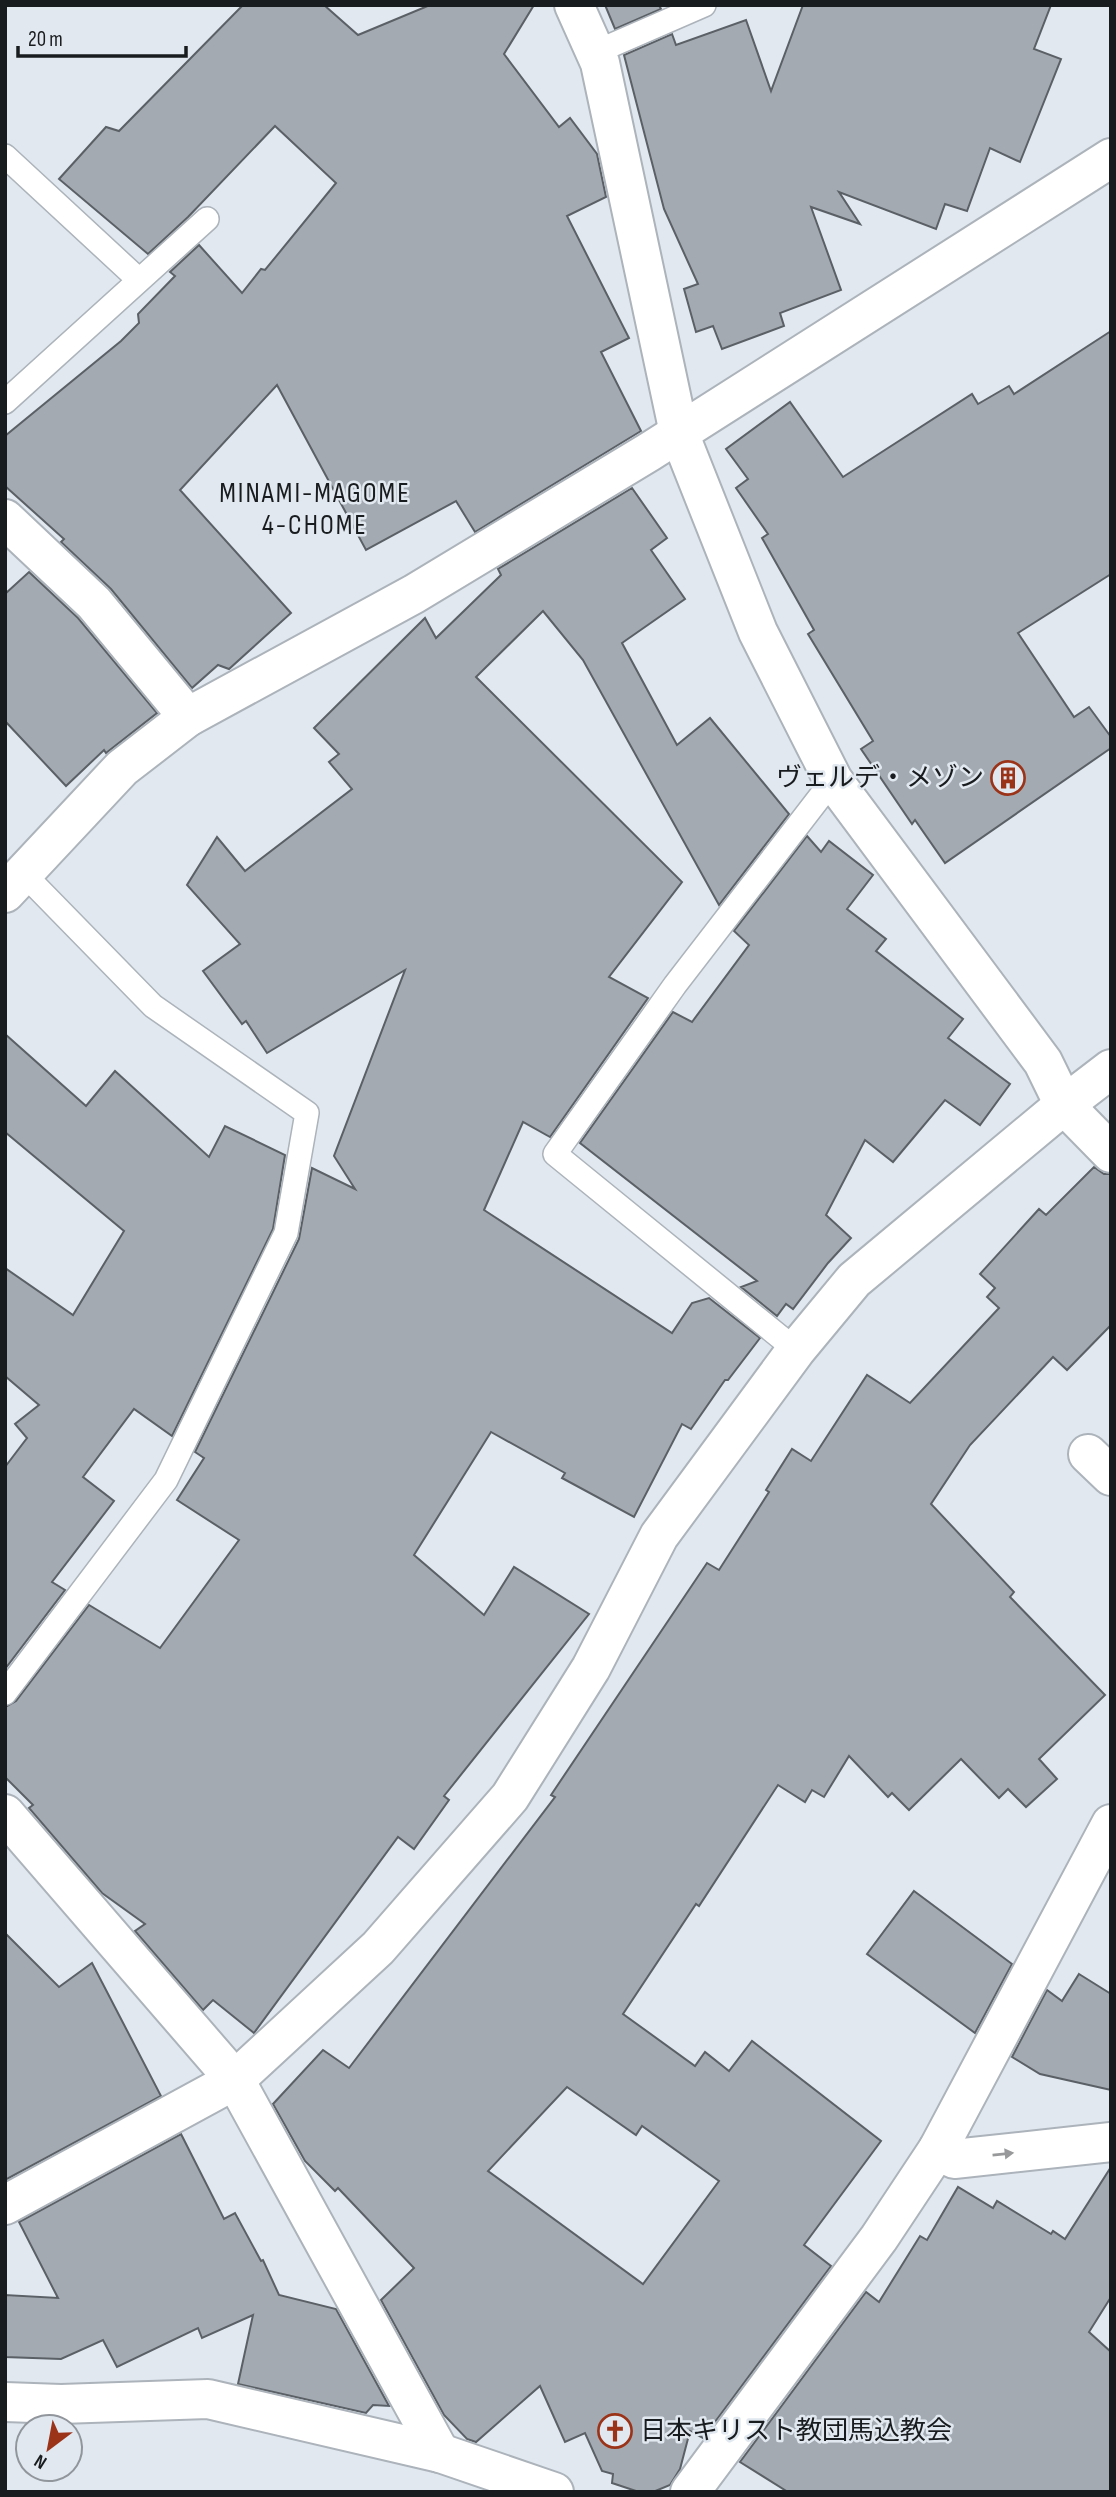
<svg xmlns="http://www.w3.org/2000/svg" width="1116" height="2497" viewBox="0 0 1116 2497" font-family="'Sofia Sans Condensed','Noto Sans JP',sans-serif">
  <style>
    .building { fill: #a4aab1; stroke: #5a6066; stroke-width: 2; fill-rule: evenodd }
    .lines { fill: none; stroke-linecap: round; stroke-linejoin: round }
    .service-casing { stroke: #acb3ba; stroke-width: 26 }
    .minor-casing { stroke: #acb3ba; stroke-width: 42 }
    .service { stroke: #fff; stroke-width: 23 }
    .minor { stroke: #fff; stroke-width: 38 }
    .oneway { fill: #98999a }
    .labels { text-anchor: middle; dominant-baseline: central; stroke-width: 5; stroke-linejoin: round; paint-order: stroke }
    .poi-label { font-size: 26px; fill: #191c1e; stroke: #e1e8f0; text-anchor: end }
    .neighbourhood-label { font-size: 28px; letter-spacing: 2px; fill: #191c1e; stroke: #e1e8f0 }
  </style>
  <rect width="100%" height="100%" fill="#e1e8f0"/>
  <g class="building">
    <path d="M 243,5 L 324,5 L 358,35 L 430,5 L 534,5 L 504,54 L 559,127 L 570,118 L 597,154 L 606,197 L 567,216 L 629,338 L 601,352 L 641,431 L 475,532 L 456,501 L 366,550 L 277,385 L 180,490 L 291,613 L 229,669 L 218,665 L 192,688 L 111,589 L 61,542 L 64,539 L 5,486 L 5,436 L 121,341 L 139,323 L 138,314 L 175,276 L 170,272 L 199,245 L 242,293 L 261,269 L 265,270 L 336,183 L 275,126 L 188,217 L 148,254 L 59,179 L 106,127 L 119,131 Z"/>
    <path d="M 605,5 L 659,5 L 661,9 L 615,29 Z"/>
    <path d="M 803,5 L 1051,5 L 1034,49 L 1061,59 L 1020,162 L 990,148 L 967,211 L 945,204 L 936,229 L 839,192 L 860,224 L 811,207 L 841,290 L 780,313 L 784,326 L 722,349 L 713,326 L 696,332 L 684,289 L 698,284 L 664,209 L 624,55 L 672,34 L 676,45 L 746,20 L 771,91 Z"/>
    <path d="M 1111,331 L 1111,574 L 1018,633 L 1074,717 L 1089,707 L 1111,737 L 1111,748 L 945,863 L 915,820 L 912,824 L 861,749 L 873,741 L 808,634 L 814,630 L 762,538 L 768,534 L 736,488 L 748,479 L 726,449 L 790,402 L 843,477 L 972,394 L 978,404 L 1009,386 L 1014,394 Z"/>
    <path d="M 632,488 L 667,538 L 651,550 L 685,599 L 622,643 L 677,745 L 710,718 L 789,814 L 719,905 L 583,660 L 543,611 L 476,677 L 682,882 L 609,977 L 648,998 L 550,1137 L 523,1122 L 484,1210 L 672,1333 L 692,1303 L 709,1298 L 760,1338 L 728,1380 L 725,1380 L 691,1429 L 682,1424 L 634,1517 L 562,1478 L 565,1473 L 491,1432 L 414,1555 L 484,1615 L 514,1567 L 589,1614 L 444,1796 L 449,1800 L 414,1849 L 398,1837 L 254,2033 L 213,2000 L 203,2010 L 135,1931 L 145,1924 L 102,1893 L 29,1808 L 33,1805 L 5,1777 L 5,1707 L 16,1701 L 89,1605 L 160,1648 L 239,1540 L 177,1500 L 204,1458 L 195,1452 L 299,1239 L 312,1168 L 355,1189 L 334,1156 L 405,970 L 267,1053 L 246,1021 L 242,1024 L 203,971 L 240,944 L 187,885 L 217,837 L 245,871 L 352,789 L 329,762 L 339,754 L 314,728 L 425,618 L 436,638 L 501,575 L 498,569 Z"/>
    <path d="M 29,572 L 78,618 L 157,713 L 106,753 L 104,750 L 66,786 L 5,721 L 5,594 Z"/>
    <path d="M 807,836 L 821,852 L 829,841 L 873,875 L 847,909 L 886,939 L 876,951 L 963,1019 L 948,1038 L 1010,1084 L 980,1125 L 945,1100 L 893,1162 L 865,1140 L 826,1215 L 851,1238 L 828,1263 L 793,1309 L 786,1304 L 777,1316 L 741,1287 L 757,1281 L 580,1143 L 673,1012 L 692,1022 L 749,945 L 734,931 Z"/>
    <path d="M 5,1034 L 86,1106 L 115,1071 L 209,1157 L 225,1126 L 285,1155 L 273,1229 L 172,1436 L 134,1409 L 83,1477 L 114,1501 L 52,1582 L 65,1590 L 5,1669 L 5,1467 L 27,1438 L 15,1424 L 39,1405 L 5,1376 L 5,1268 L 73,1315 L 124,1231 L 5,1132 Z"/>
    <path d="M 1094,1167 L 1104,1174 L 1111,1174 L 1111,1325 L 1067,1370 L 1053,1357 L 970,1445 L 931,1504 L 1014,1592 L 1010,1597 L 1105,1695 L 1039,1759 L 1057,1779 L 1026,1807 L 1008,1789 L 999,1798 L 961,1759 L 909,1810 L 892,1793 L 888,1797 L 849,1756 L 824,1797 L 812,1790 L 805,1802 L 778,1785 L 699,1906 L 696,1904 L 623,2014 L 695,2066 L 705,2052 L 729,2071 L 752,2041 L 881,2141 L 804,2245 L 831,2266 L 703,2438 L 690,2431 L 680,2469 L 670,2485 L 653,2492 L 639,2492 L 612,2483 L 613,2474 L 602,2471 L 585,2433 L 565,2442 L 540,2386 L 476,2442 L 467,2439 L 444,2415 L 381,2300 L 414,2268 L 338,2188 L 335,2191 L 305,2161 L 273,2104 L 323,2050 L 349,2068 L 555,1797 L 551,1795 L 707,1563 L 719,1570 L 769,1492 L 766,1490 L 792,1449 L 811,1461 L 867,1375 L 910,1403 L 999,1308 L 987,1297 L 995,1288 L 980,1274 L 1039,1209 L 1046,1215 ZM 567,2087 L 636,2135 L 642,2126 L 719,2181 L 643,2284 L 488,2171 Z"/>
    <path d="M 914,1891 L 1012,1964 L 975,2033 L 867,1954 Z"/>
    <path d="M 5,1933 L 59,1987 L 92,1963 L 161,2096 L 5,2180 Z"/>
    <path d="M 1079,1974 L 1111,1994 L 1111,2090 L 1040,2074 L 1012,2057 L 1047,1990 L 1062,2001 Z"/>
    <path d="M 181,2134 L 224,2219 L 235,2213 L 261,2261 L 263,2260 L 279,2295 L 336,2309 L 389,2406 L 373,2405 L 366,2413 L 238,2384 L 253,2315 L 202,2338 L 198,2328 L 117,2367 L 103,2340 L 61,2359 L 5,2357 L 5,2295 L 58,2298 L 19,2222 Z"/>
    <path d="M 1111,2167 L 1111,2297 L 1089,2332 L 1111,2352 L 1111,2492 L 788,2492 L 740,2462 L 866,2292 L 879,2302 L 920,2236 L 927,2240 L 958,2187 L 993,2208 L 997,2201 L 1051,2234 L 1053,2231 L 1065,2239 Z"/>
  </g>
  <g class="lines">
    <g class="service-casing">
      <g id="service">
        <path d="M 596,52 L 704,5"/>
        <path d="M 5,156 L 139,280"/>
        <path d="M 5,402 L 207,219"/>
        <path d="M 796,1350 L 555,1154 L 675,985 L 833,780"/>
        <path d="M 5,1693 L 166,1480 L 286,1233 L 307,1113 L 153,1006 L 23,873"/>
      </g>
    </g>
    <g class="minor-casing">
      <g id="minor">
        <path d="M 574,5 L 600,63 L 679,433 L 758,632 L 833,780 L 1043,1062 L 1064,1105 L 1111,1153"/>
        <path d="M 5,519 L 94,603 L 188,717"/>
        <path d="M 5,893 L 122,768 L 188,717 L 414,594 L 649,452 L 1111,158"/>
        <path d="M 1088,1454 L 1111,1476"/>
        <path d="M 5,1814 L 235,2080 L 440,2453"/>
        <path d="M 938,2149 L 954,2159 L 1111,2142"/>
        <path d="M 5,2205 L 235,2080 L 378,1948 L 510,1797 L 591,1668 L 659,1536 L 796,1350 L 854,1280 L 1064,1105 L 1111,1069"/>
        <path d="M 5,2402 L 61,2404 L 208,2399 L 440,2453 L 554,2492"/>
        <path d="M 690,2492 L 879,2238 L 938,2149 L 1111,1824"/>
      </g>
    </g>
    <use href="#service" class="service"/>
    <use href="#minor" class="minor"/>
  </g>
  <defs><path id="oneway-solid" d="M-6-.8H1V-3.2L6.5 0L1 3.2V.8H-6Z" transform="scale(1.75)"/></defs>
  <use class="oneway" href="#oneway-solid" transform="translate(1003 2154) rotate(-6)"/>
  <defs>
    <g id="building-ring" transform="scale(1.75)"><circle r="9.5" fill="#e1e8f0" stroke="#9b3319" stroke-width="1.5"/><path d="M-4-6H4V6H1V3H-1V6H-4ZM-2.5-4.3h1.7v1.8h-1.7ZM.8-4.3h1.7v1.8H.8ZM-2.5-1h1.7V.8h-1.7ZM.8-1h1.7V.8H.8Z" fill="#9b3319"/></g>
    <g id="church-ring" transform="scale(1.75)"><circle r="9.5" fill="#e1e8f0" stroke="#9b3319" stroke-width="1.5"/><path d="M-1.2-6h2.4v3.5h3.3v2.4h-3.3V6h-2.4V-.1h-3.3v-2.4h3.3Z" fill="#9b3319"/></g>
  </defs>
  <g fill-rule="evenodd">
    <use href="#building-ring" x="1008" y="778"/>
    <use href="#church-ring" x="615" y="2431"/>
  </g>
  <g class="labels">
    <g class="poi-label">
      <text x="984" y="778">ヴェルデ・メゾン</text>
      <text x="640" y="2431" text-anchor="start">日本キリスト教団馬込教会</text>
    </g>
    <g class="neighbourhood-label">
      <text x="315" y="493">MINAMI-MAGOME<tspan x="315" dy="32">4-CHOME</tspan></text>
    </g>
  </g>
  <rect width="1116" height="2497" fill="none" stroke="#191c1e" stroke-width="14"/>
  <g transform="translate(49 2448) rotate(212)"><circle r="33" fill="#e1e8f0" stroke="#91969c" stroke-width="2"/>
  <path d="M0-5L12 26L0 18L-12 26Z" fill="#9b3319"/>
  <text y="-10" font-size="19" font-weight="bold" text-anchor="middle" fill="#191c1e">N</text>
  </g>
  <path d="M18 46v10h168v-10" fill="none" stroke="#191c1e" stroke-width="3.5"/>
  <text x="28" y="46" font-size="21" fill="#191c1e" stroke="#e1e8f0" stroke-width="5" paint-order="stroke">20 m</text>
</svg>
